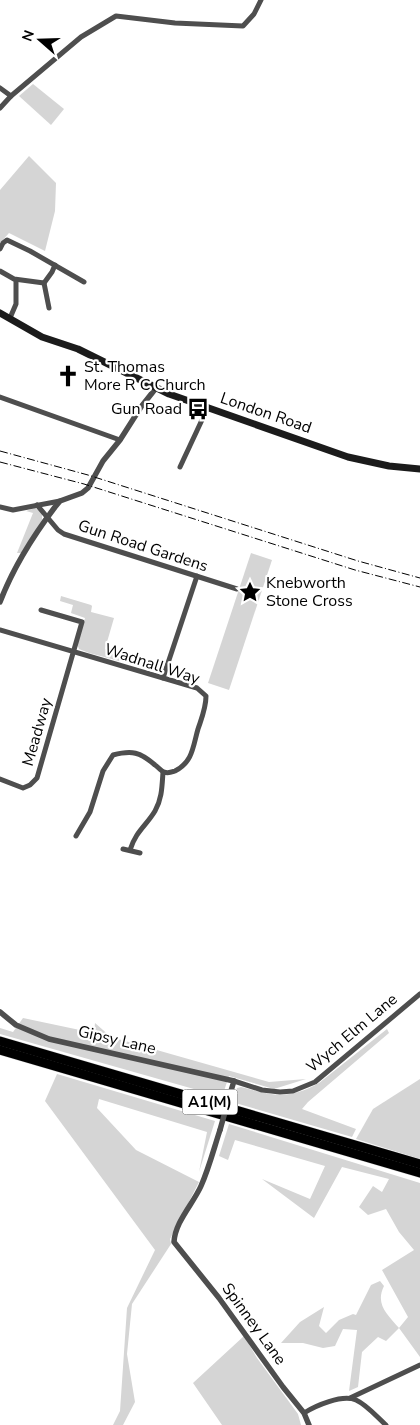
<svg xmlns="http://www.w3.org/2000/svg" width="420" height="1425" viewBox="0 0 420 1425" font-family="'Nunito Sans',sans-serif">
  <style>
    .green { fill: #d5d5d5 }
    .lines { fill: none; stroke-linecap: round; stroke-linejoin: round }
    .motorway-casing { stroke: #dbdbdb; stroke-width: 10 }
    .minor { stroke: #4e4e4e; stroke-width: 5 }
    .tertiary { stroke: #4e4e4e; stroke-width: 5.5 }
    .secondary { stroke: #1b1b1b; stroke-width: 7 }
    .motorway { stroke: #000; stroke-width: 9 }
    .rail { stroke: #000; stroke-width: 1; stroke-dasharray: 8 2.5 1 2.5; stroke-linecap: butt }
    .tertiary-bridge { stroke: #4e4e4e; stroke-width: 5.5 }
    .labels { text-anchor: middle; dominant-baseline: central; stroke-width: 4.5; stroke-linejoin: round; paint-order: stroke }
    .shield { fill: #fff; stroke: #4c4c4c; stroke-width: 1 }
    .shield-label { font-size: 15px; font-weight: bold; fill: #000 }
    .poi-label { font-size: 16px; fill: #000; stroke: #fff; text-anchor: start }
    .street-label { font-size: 16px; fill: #000; stroke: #fff }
  </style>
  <rect width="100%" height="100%" fill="#fff"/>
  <g class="green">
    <path d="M 33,84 L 64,109 L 51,125 L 19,96 Z"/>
    <path d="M 29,156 L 56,183 L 55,211 L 45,251 L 9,233 L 0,243 L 0,190 Z"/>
    <path d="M 35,508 L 42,513 L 42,520 L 21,553 L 17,553 L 33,513 L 26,511 Z"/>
    <path d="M 251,553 L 272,560 L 229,690 L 208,683 Z"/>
    <path d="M 61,596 L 91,605 L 92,606 L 91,612 L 114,618 L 105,649 L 121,654 L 119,661 L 89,653 L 79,649 L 77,644 L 85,618 L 71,613 L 73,605 L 60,601 Z"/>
    <path d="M 23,1018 L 94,1033 L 95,1023 L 111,1037 L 269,1082 L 306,1079 L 274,1089 L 229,1076 L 222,1097 L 0,1034 L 0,1028 L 13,1032 Z"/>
    <path d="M 387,1029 L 389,1033 L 308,1102 L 302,1109 L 356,1129 L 352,1137 L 232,1102 L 237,1088 L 241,1087 C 274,1096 288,1100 319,1083 Z"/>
    <path d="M 57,1074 L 215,1121 L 199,1172 L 207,1132 L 99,1099 L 97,1108 L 136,1150 L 199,1182 L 170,1239 L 171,1244 L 132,1304 L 127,1354 L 135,1402 L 123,1425 L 113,1425 L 120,1411 L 127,1308 L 155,1250 L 45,1101 Z"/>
    <path d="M 420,1079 L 420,1159 L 356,1139 L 373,1109 Z"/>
    <path d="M 229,1124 L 420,1183 L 420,1357 L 399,1328 L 386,1341 L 378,1337 L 362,1352 L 358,1387 L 349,1391 L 357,1330 L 343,1329 L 335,1346 L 323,1348 L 303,1343 L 281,1343 L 300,1322 L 324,1307 L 319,1326 L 326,1333 L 339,1320 L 353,1314 L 356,1315 L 371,1285 L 380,1281 L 384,1286 C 375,1304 387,1314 399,1328 L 408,1317 L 382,1270 L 414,1250 L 399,1232 L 386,1209 L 368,1215 L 359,1207 L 373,1186 L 382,1192 L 389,1179 L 342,1167 L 314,1218 L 262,1179 L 310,1199 L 325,1166 L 235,1140 L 228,1160 L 219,1156 Z"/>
    <path d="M 244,1336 L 257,1358 L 298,1414 L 301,1425 L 222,1425 L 193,1383 Z"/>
  </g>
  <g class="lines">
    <g class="motorway-casing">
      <g id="motorway">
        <path d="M 0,1041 L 420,1164"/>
        <path d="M 0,1050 L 420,1173"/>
      </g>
    </g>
    <g class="minor">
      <path d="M 0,88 L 11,96"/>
      <path d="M 0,108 L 11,96 L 81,37 L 116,16 L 175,23 L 243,26 L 254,14 L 261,0"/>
      <path d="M 0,249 L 3,243 L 7,240 L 30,251 L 84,282"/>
      <path d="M 0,271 L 14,279 L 44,283 L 52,272 L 55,265"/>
      <path d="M 44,283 L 49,308"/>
      <path d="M 10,318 L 16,304 L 16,280"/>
      <path d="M 0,397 L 120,440"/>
      <path d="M 180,467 L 208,407"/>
      <path d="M 37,505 L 58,530 L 64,534 L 237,589"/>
      <path d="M 0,507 L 13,510 L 60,501"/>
      <path d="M 0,630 L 197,688 L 206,696 C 206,708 202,717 198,729 C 193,746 193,762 175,771 C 172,772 168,774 164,772 C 161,771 158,767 155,765 C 140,752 132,750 113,755 L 103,771 L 90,812 L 76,836"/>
      <path d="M 163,678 L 197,576"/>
      <path d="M 0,779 L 23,788 L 30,785 L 37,778 L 82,622 L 41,610"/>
      <path d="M 123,849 L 140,853"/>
      <path d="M 130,850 C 136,831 146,826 155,811 C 162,799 162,786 163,772"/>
      <path d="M 234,1081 L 262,1090 L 280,1092 L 293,1091 L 315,1082 L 420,994"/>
      <path d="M 350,1398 L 420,1365"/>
      <path d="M 304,1413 C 315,1406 342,1394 356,1400 C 367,1405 377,1417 386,1425"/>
    </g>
    <g class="tertiary">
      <path d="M 0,602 C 13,568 33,536 55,507 L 60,501 L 82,493 L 88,488 L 103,461 L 120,440 L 141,407 L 156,388"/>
      <path d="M 0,1012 L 16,1025 L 49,1039 L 234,1081 L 230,1094"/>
      <path d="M 220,1130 C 214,1148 209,1168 201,1186 C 193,1204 175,1222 174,1242 L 219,1298 L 283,1387 L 304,1413 L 309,1425"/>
    </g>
    <path class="secondary" d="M 0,313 L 42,337 L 78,349 L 169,394 L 348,457 L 389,466 L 420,469"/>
    <use href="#motorway" class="motorway"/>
    <g class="rail">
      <path d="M 0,451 L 88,475 L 358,561 L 420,578"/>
      <path d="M 0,462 L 84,484 L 355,570 L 420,587"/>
    </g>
    <path class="tertiary-bridge" d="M 220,1130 L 230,1094"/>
  </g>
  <defs>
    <g id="church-bare" transform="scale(1.725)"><path d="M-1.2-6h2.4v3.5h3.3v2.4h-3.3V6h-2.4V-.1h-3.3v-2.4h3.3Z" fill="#000" stroke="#fff" stroke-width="2.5" paint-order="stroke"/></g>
    <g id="bus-bare" transform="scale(1.725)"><path d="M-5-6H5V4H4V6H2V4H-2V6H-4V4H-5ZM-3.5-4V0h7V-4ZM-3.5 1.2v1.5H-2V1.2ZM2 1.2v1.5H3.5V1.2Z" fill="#000" stroke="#fff" stroke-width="2.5" paint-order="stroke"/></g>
    <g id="sight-bare" transform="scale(1.725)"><path d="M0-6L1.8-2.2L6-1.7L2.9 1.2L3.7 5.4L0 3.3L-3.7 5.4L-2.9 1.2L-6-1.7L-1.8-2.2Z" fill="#000" stroke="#fff" stroke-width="2.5" paint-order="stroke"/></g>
  </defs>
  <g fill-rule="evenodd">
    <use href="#church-bare" x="68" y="376"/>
    <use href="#bus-bare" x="198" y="409"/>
    <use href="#sight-bare" x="250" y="592"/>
  </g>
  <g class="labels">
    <rect class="shield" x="182.5" y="1089.5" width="55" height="25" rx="4"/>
    <g class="shield-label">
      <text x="210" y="1102">A1(M)</text>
    </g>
    <g class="poi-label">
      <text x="84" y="367">St. Thomas<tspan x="84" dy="18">More R C Church</tspan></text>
      <text x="182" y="409" text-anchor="end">Gun Road</text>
      <text x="266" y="583">Knebworth<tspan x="266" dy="18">Stone Cross</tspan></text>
    </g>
    <g class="street-label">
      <text transform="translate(266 413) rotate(19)">London Road</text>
      <text transform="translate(143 546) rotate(18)">Gun Road Gardens</text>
      <text transform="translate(152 664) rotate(18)">Wadnall Way</text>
      <text transform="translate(37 732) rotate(-74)">Meadway</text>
      <text transform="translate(352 1033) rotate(-40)">Wych Elm Lane</text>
      <text transform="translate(117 1040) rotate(13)">Gipsy Lane</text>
      <text transform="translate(254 1324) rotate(54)">Spinney Lane</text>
    </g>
  </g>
  <g transform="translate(40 40) rotate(290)" stroke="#ffffff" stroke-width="4" paint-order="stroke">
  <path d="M0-4L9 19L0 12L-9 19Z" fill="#000000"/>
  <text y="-8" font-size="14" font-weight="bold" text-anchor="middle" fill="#000000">N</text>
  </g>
</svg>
